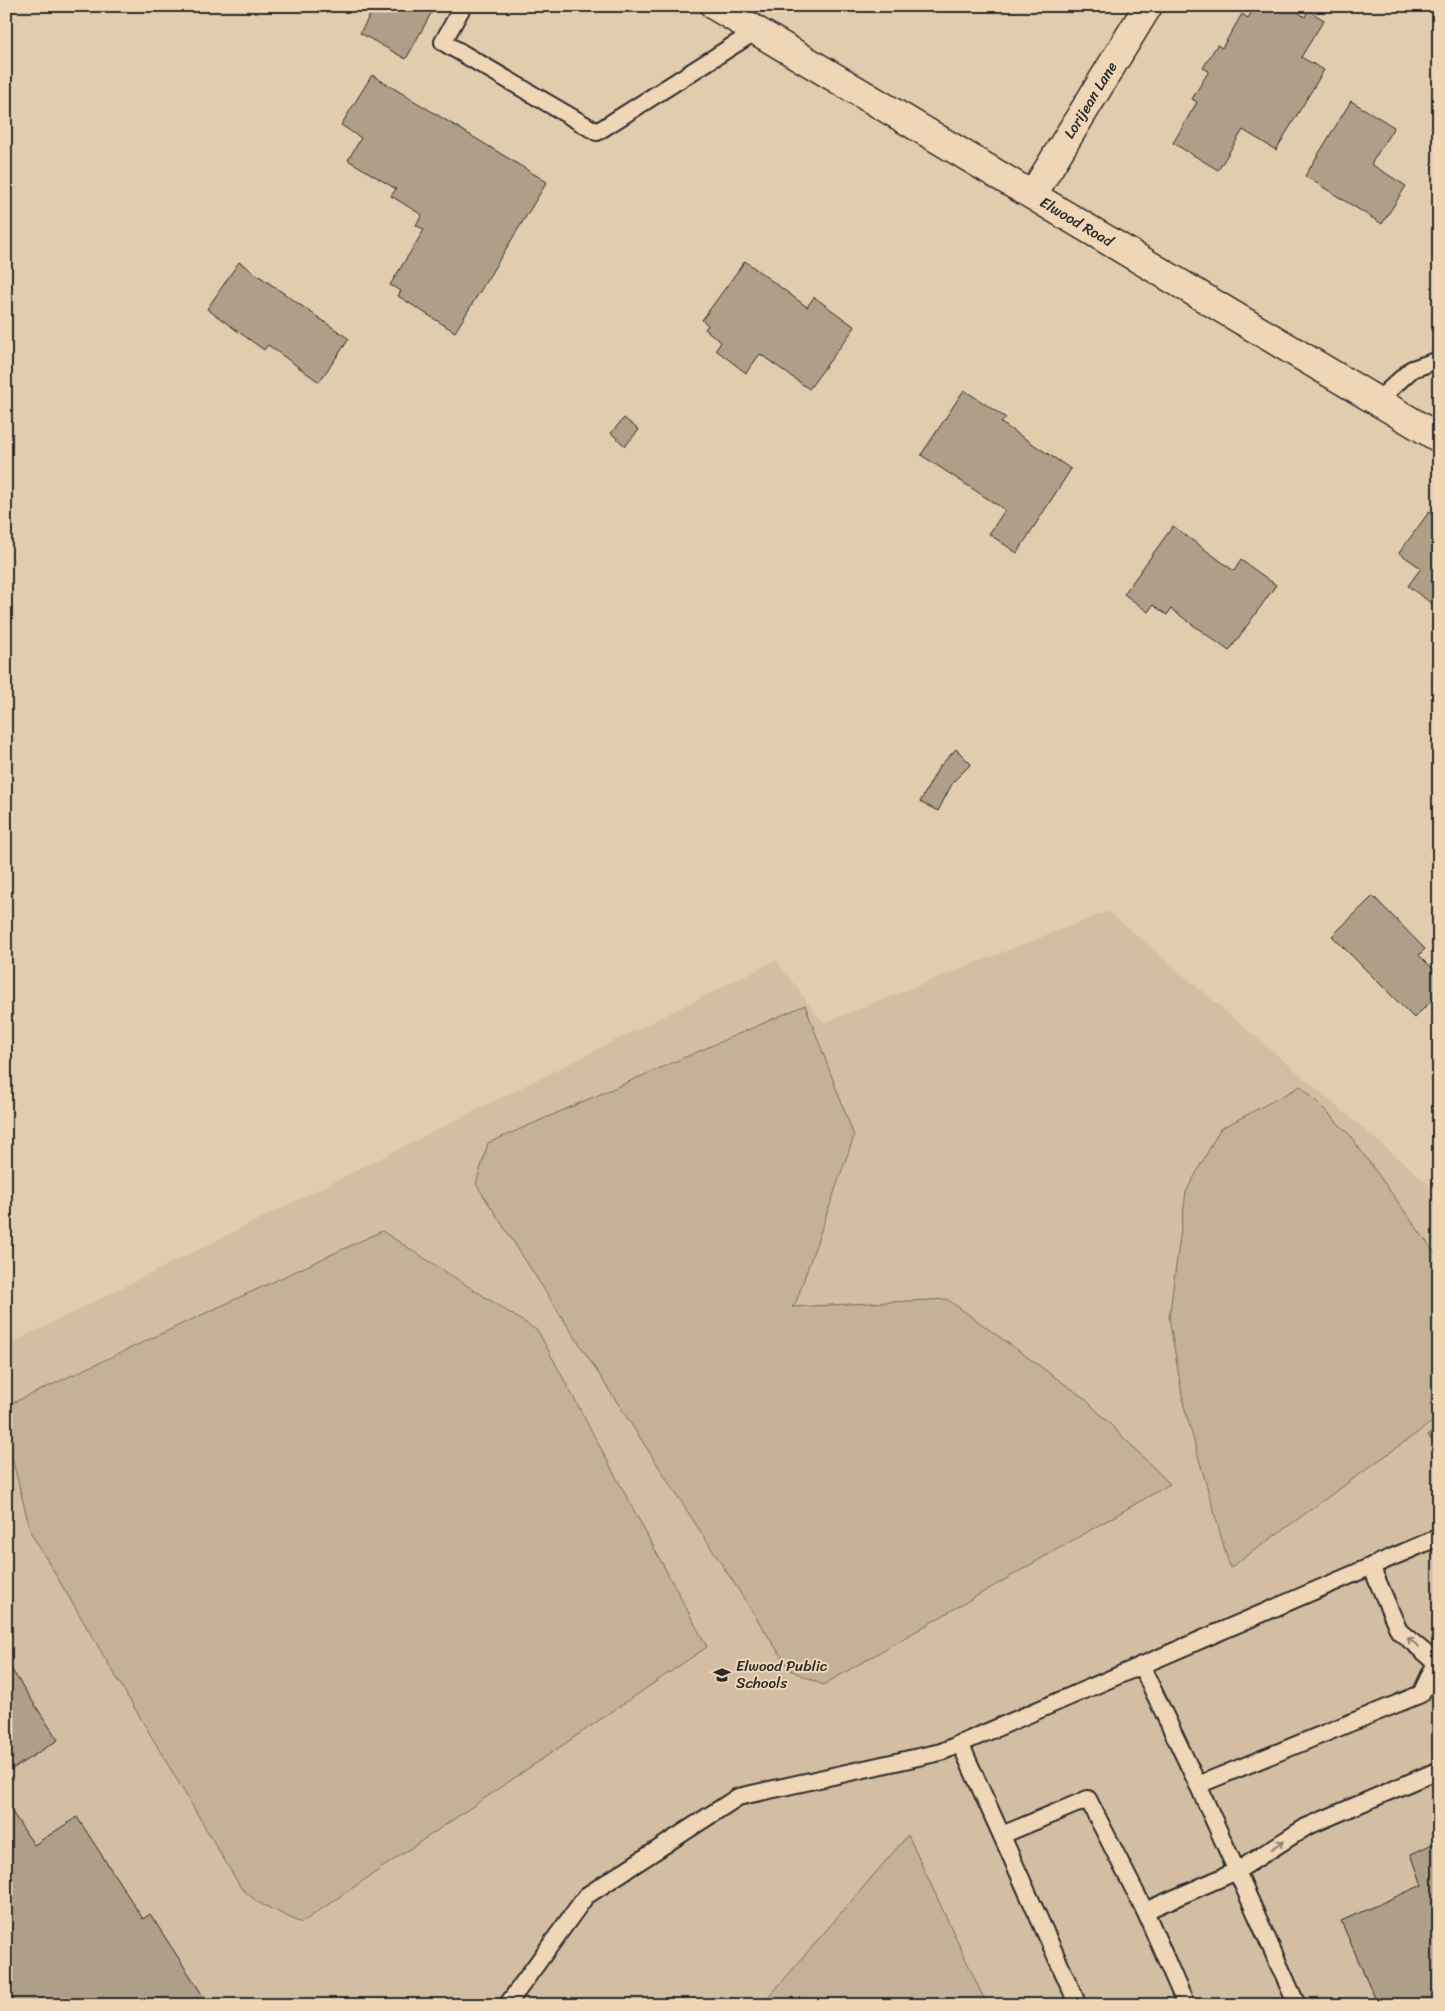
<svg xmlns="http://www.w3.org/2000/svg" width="1445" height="2011" viewBox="0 0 1445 2011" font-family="Sriracha,sans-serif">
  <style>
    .built { fill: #d3bea3 }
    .green { fill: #c4b198; stroke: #786e62 }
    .building { fill: #af9f89; stroke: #2b2b2b }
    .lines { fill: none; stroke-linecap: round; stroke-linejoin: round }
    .service-casing { stroke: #2b2b2b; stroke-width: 20 }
    .minor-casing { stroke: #2b2b2b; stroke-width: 31 }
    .secondary-casing { stroke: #2b2b2b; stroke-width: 31 }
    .service { stroke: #eed6b6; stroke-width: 16 }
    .minor { stroke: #eed6b6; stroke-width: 28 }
    .secondary { stroke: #eed6b6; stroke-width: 28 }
    .oneway { stroke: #8c8070 }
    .labels { text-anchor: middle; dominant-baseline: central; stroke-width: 4; stroke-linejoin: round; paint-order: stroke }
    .street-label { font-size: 15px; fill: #2b2b2b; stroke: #eed6b6 }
    .poi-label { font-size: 15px; fill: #2b2b2b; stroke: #eed6b6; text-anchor: start }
  </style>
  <rect width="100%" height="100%" fill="#e2ccae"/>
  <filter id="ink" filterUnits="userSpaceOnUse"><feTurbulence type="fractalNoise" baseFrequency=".02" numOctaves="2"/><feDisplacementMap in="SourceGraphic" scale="10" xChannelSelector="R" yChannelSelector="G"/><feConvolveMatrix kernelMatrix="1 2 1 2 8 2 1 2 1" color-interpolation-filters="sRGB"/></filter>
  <g filter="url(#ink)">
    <path class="built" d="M 1108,911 L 1439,1193 L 1439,2005 L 6,2005 L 6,1346 L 776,960 L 823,1023 Z"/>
    <g class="green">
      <path d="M 805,1005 L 854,1136 L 796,1302 L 792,1307 L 947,1299 L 1084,1398 L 1170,1484 L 823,1685 L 790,1670 L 476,1184 L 488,1143 Z"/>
      <path d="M 1301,1086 L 1349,1134 L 1439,1259 L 1439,1417 L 1230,1568 L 1184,1406 L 1169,1318 L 1186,1192 L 1220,1129 Z"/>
      <path d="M 382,1231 L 538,1331 L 707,1647 L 301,1923 L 257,1902 L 241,1888 L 31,1533 L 6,1434 L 6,1406 Z"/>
      <path d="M 908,1835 L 987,2005 L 762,2005 Z"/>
    </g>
    <g class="building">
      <path d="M 375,6 L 435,6 L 406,59 L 360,33 Z"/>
      <path d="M 1255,6 L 1288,6 L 1305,17 L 1308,10 L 1324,20 L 1301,57 L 1324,70 L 1276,150 L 1243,130 L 1218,170 L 1173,143 L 1197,102 L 1192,99 L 1209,71 L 1203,68 L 1217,45 L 1222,48 L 1242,14 L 1248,18 Z"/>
      <path d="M 372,75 L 547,182 L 455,332 L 398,296 L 401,291 L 390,285 L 424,230 L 416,225 L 422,215 L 391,196 L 396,189 L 348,160 L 361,138 L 341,125 Z"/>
      <path d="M 1351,101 L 1394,127 L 1371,164 L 1406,186 L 1382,224 L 1305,176 Z"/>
      <path d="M 745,261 L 807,307 L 814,297 L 855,327 L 809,389 L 760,354 L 746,373 L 716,350 L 721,342 L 705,329 L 708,325 L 702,320 Z"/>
      <path d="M 239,262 L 349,339 L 319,382 L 268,345 L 264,350 L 207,309 Z"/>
      <path d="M 964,390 L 1006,418 L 1001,423 L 1071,469 L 1017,553 L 989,534 L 1005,510 L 921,455 Z"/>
      <path d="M 624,418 L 639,430 L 625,446 L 611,433 Z"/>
      <path d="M 1429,512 L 1439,519 L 1439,609 L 1408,586 L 1421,568 L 1399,553 Z"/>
      <path d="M 1173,526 L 1234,571 L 1241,560 L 1276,585 L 1229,651 L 1171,609 L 1167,615 L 1153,605 L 1148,612 L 1124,594 Z"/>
      <path d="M 956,749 L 971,764 L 953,782 L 938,811 L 920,802 L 939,767 Z"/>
      <path d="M 1373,896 L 1425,949 L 1419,955 L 1439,975 L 1439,993 L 1414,1018 L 1332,936 Z"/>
      <path d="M 1439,1428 L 1439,1449 L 1428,1435 Z"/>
      <path d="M 6,1661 L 58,1740 L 6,1773 Z"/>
      <path d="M 6,1803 L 34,1845 L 77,1817 L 143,1919 L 150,1914 L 209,2005 L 6,2005 Z"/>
      <path d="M 1439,1841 L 1439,2005 L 1378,2005 L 1341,1921 L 1422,1885 L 1411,1854 Z"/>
    </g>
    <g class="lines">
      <g class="service-casing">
        <g id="service">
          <path d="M 463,6 L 443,42 L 597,132 L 756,31"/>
          <path d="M 1377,401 L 1412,369 L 1439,360"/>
          <path d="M 1141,1665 L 1198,1785 L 1421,1694 L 1436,1662 L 1399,1631 L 1371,1566"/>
          <path d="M 960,1743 L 1078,2005"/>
          <path d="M 1198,1785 L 1297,2005"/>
          <path d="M 1002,1835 L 1088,1799 L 1145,1911 L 1237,1871 L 1306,1827 L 1439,1770"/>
          <path d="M 1145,1911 L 1186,2005"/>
          <path d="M 507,2005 L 586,1896 L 738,1797 L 941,1752 L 1439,1537"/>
        </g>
      </g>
      <g class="minor-casing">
        <g id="minor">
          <path id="s1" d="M 1033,194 L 1148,6"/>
        </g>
      </g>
      <g class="secondary-casing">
        <g id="secondary">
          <path id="s2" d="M 715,6 L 1439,438"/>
        </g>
      </g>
      <use href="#service" class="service"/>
      <use href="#minor" class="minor"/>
      <use href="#secondary" class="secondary"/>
    </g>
    <defs><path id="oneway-shaft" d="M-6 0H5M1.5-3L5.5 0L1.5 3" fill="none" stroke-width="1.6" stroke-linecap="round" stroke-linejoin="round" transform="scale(1.25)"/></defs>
    <g class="oneway">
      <use href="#oneway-shaft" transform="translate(1413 1642) rotate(-140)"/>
      <use href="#oneway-shaft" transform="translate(1278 1845) rotate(-33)"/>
    </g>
  </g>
  <defs>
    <g id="school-bare" transform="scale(1.35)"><path d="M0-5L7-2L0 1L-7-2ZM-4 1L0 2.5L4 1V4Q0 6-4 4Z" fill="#2b2b2b" stroke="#eed6b6" stroke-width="2.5" paint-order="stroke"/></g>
  </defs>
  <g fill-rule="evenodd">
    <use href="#school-bare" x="722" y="1675"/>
  </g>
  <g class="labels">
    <g class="street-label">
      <text stroke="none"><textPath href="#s1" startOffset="110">Lorijean Lane</textPath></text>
      <text stroke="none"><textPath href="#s2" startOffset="421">Elwood Road</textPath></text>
    </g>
    <g class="poi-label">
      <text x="736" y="1666">Elwood Public<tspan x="736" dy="17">Schools</tspan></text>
    </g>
  </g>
  <rect width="1445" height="2011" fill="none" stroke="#eed6b6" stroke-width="25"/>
  <rect x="12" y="12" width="1420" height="1986" fill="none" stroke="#2b2b2b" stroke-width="2" filter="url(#ink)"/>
</svg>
